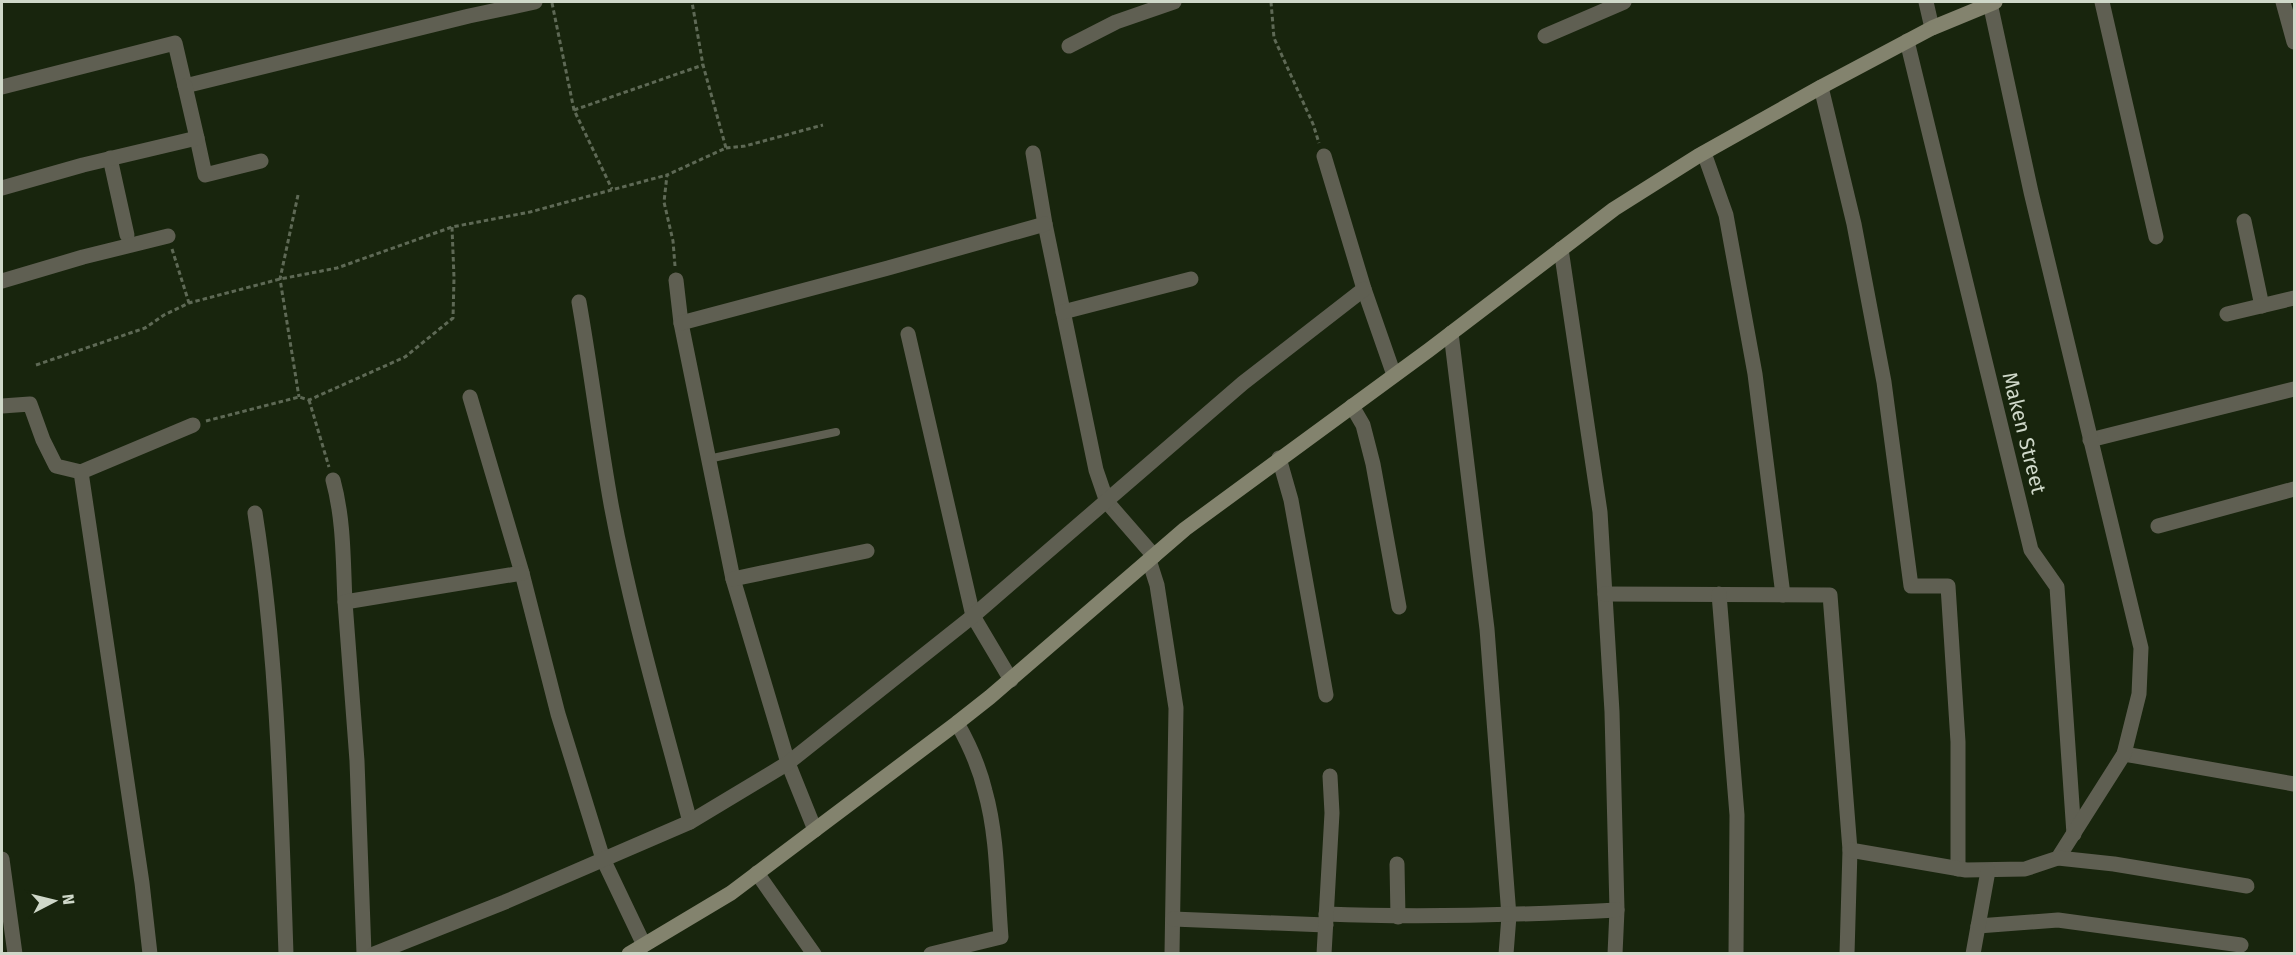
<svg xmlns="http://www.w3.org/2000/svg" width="2296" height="955" viewBox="0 0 2296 955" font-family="'Fira Sans',sans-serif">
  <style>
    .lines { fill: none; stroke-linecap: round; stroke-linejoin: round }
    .path { stroke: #5e6955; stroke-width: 3; stroke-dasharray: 4.5 3; stroke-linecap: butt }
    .lane { stroke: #5f5f52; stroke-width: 8 }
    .street { stroke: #5f5f52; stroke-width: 15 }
    .secondary { stroke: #83836e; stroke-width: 15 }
    .labels { text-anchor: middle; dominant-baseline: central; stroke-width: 4.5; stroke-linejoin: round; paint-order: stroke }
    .street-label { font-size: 21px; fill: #cfd8c9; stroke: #18250d }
  </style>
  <rect width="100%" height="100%" fill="#18250d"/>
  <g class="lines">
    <g class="path">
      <path d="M 1271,2 L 1274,38 L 1313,124 L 1319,143"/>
      <path d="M 552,3 L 574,110 L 612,189"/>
      <path d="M 574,110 L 703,65"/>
      <path d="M 726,148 L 745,146 L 823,125"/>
      <path d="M 298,195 L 280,279 L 299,397"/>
      <path d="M 172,249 L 189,303"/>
      <path d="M 675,266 L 673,241 L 664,202 L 667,175 L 726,148 L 703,65 L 692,2"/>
      <path d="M 36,365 L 145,328 L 164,315 L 189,303 L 280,279 L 337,268 L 452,227 L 530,212 L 667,175"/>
      <path d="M 309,400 L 329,467"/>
      <path d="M 206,421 L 299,397 L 309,400 L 405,357 L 453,318 L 454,278 L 452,227"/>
    </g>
    <path class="lane" d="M 708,459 L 836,432"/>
    <g class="street">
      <path d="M 1926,2 L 1932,28"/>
      <path d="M 2102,2 L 2156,237"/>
      <path d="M 2283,2 L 2294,42"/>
      <path d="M 1545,36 L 1624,2"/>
      <path d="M 1907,41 L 2031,550 L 2057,587 L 2074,834"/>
      <path d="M 1069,46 L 1116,22 L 1174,2"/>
      <path d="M 2,87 L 175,43 L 185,86 L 469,16 L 535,2"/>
      <path d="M 1821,87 L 1854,224 L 1884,382 L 1911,586 L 1948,586 L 1958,742 L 1958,869"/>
      <path d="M 197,138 L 205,175 L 261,161"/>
      <path d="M 1033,153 L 1045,224 L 1096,470 L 1107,502 L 1154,556"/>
      <path d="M 1704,153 L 1726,215 L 1755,374 L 1783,595"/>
      <path d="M 1324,156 L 1364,289 L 1394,375"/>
      <path d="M 110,158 L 127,235"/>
      <path d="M 2,188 L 83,165 L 197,138 L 185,86"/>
      <path d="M 2244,221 L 2262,306"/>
      <path d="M 1561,249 L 1600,512 L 1612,712 L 1617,910 L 1615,954"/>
      <path d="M 676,280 L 681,323 L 733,579 L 788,763 L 815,830"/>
      <path d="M 2,281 L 83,257 L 168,236"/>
      <path d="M 579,302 C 591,370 599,437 611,504 C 631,612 662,716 690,822"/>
      <path d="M 1063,312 L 1191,279"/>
      <path d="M 2227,314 L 2294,298"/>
      <path d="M 681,323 L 888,268 L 1045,224"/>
      <path d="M 1451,333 L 1487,629 L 1509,916 L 1506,954"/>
      <path d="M 908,334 L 973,616 L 1011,680"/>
      <path d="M 470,397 L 522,573 L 558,714 L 603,859 L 644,945"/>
      <path d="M 2,406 L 30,404 L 43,440 L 56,466 L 81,472"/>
      <path d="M 1352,406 L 1363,425 L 1373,464 L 1399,607"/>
      <path d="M 2090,440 L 2294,389"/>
      <path d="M 1279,458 L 1291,500 L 1326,695"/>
      <path d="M 333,480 C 344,520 343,561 345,602"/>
      <path d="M 255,513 C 278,658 281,807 286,954"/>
      <path d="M 2158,526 L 2294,489"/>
      <path d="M 1149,560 L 1157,585 L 1176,708 L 1172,954"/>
      <path d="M 733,579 L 867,551"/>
      <path d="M 1605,594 L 1830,595 L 1850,850 L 1847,954"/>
      <path d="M 1719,594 L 1737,815 L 1736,954"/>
      <path d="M 2124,754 L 2294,784"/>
      <path d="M 1850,850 L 1966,870 L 2025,869 L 2058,858 L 2124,754 L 2139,694 L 2141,648 L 2031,192 L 1990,3"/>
      <path d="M 2058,858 L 2114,864 L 2247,886"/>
      <path d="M 2,859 L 15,954"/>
      <path d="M 1397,864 L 1398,917"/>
      <path d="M 757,873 L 814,954"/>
      <path d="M 1326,914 C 1423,918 1520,915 1617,910"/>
      <path d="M 1173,919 L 1326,925"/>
      <path d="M 1978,926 L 2058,920 L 2241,945"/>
      <path d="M 150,954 L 142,883 L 81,472 L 193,425"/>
      <path d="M 364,954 L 357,761 L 345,602 L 522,573"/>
      <path d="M 374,954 L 505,902 L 690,822 L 788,763 L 973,616 L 1243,383 L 1364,289"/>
      <path d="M 931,954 L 1001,937 C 997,889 998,837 985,791 C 979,766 969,744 957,723"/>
      <path d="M 1324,954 L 1332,813 L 1330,776"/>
      <path d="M 1973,954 L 1988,871"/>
    </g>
    <path class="secondary" d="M 629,954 L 731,893 L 957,723 L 990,697 L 1185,529 L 1429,350 L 1614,209 L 1698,156 L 1821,87 L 1932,28 L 1995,2"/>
  </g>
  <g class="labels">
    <g class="street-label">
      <text transform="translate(2024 433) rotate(76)">Maken Street</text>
    </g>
  </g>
  <rect width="2296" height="955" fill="none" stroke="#cfd8c9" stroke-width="6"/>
  <g transform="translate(54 901) rotate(83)" stroke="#18250d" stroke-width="4.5" paint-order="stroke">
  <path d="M0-4.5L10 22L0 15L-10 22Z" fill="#cfd8c9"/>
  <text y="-9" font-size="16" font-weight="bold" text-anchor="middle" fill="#cfd8c9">N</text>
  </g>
</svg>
